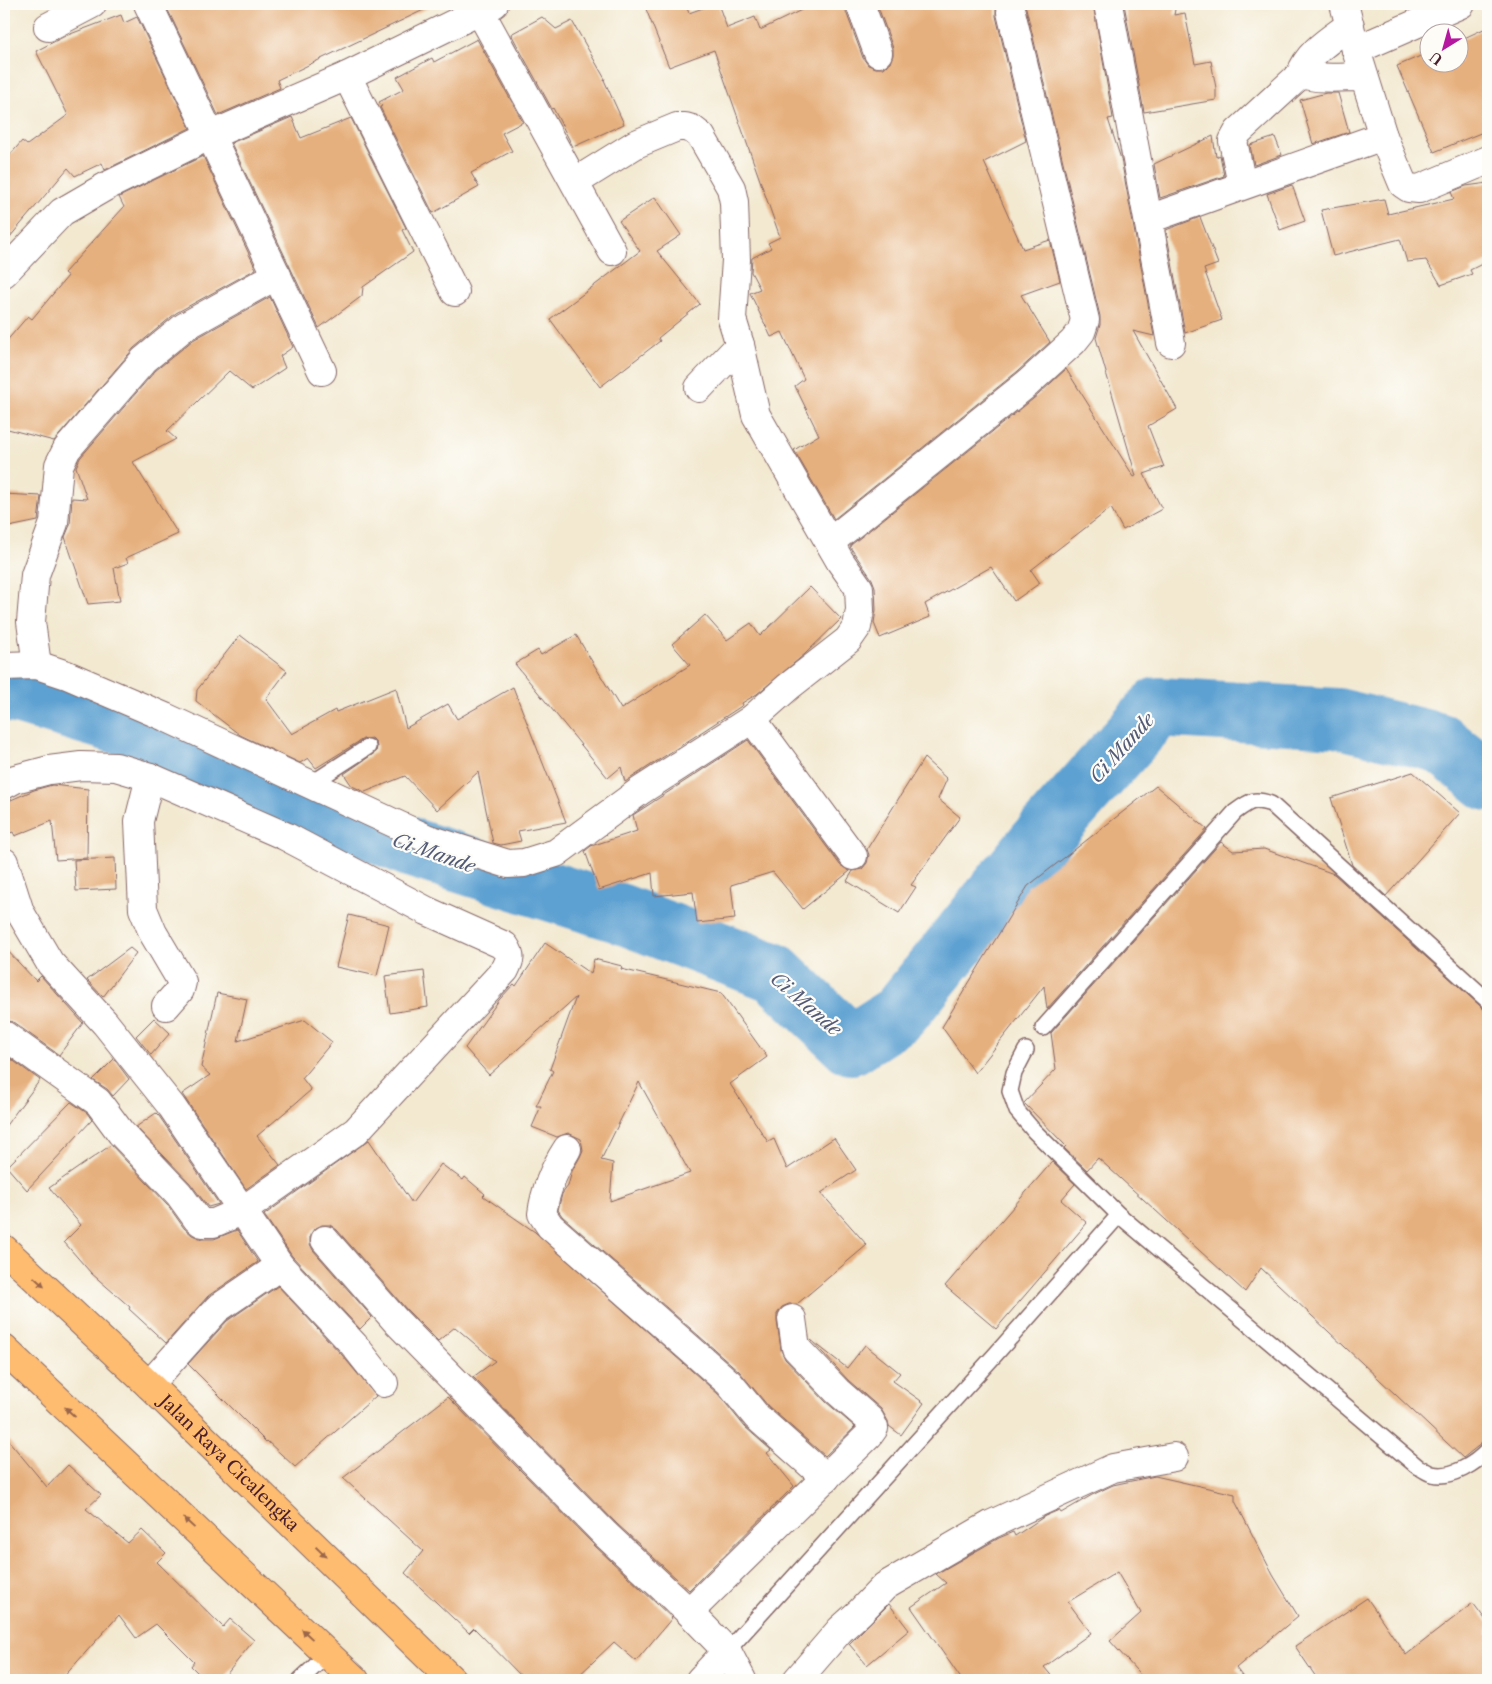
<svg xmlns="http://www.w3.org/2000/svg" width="1492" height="1684" viewBox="0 0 1492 1684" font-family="'Libre Caslon Text',serif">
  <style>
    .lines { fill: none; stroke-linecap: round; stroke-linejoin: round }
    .river { stroke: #5da1d2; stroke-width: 60 }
    .building { fill: #e6b07e; fill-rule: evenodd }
    .lane-casing { stroke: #856665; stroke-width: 18 }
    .street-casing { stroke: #856665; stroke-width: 30 }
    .highway-casing { stroke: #856665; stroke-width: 30 }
    .lane { stroke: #fff; stroke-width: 15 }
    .street { stroke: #fff; stroke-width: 28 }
    .highway { stroke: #febc70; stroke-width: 28 }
    .oneway { fill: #9b664a }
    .labels { text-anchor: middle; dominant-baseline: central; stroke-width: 4.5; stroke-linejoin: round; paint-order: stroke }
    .street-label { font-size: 18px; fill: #4a1f2b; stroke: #fdfcf7 }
    .water-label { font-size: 19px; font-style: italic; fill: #535a76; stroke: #fdfcf7 }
  </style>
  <rect width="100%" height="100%" fill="#fdfcf7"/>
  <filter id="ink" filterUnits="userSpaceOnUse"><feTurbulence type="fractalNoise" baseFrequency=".02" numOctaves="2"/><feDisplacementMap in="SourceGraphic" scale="10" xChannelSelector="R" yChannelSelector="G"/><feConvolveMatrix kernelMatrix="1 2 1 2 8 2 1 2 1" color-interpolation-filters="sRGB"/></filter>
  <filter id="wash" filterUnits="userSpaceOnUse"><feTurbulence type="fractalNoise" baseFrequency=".0096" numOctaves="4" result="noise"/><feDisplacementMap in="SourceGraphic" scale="20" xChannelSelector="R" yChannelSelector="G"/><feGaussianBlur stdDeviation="1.12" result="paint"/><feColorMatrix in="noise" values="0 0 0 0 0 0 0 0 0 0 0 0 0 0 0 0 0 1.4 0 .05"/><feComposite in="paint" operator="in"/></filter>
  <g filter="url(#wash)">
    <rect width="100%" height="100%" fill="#f3e9d1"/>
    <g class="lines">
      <path class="river" d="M 4,690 L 144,732 L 412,848 L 619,913 L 775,973 L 851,1045 L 899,1014 L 1038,842 L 1158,707 L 1337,718 L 1440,743 L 1488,781"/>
    </g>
    <g id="blocks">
      <g class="building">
        <path d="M 165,4 L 436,4 L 277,80 L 280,88 L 218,115 Z"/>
        <path d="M 644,4 L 685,4 L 689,13 L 714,4 L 718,4 L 727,28 L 755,17 L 760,30 L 814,4 L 845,4 L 845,9 L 863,58 L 868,65 L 876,68 L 883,68 L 890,63 L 893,55 L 893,48 L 877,4 L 998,4 L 996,8 L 996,16 L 1026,141 L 984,162 L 1023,249 L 1050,240 L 1060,281 L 1021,295 L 1050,342 L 1018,371 L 834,519 L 794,450 L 819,435 L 795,386 L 804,379 L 782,332 L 771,337 L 750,293 L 760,289 L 751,272 L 752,258 L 771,248 L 768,243 L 780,237 L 714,50 L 669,67 Z"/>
        <path d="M 1024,4 L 1093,4 L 1113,118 L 1108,119 L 1121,159 L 1154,336 L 1133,331 L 1177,409 L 1148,426 L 1164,467 L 1144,474 L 1162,509 L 1123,530 L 1111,508 L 1031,570 L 1040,583 L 1014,601 L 991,567 L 925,604 L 930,617 L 880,638 L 874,623 L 876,610 L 875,587 L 872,579 L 850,547 L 851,545 L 1038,395 L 1066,369 L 1134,477 L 1136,476 L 1096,338 L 1100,325 L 1100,316 L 1026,8 Z"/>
        <path d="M 1124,4 L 1176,4 L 1174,15 L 1185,13 L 1195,64 L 1211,61 L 1216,88 L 1216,100 L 1144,112 Z"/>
        <path d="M 121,15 L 124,23 L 137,17 L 190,128 L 105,170 L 102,163 L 75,176 L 68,168 L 4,244 L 4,162 L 22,141 L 27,145 L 68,115 L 36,51 L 65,36 Z"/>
        <path d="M 542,17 L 556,29 L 572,21 L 605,79 L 604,80 L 624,124 L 573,147 L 553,108 L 552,109 L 511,34 Z"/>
        <path d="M 1488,27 L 1488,130 L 1434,152 L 1397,66 L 1430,52 L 1430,62 L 1460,62 L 1460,40 Z"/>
        <path d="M 477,39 L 523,122 L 502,133 L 512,151 L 471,173 L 479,187 L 433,213 L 380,107 L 382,106 L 379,102 L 404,89 L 397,77 L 432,58 L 434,62 Z"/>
        <path d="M 1326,93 L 1338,93 L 1349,132 L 1313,144 L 1300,100 Z"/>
        <path d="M 292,117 L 301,138 L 351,118 L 406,228 L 402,230 L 413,252 L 363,287 L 362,296 L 319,328 L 231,143 Z"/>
        <path d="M 1213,136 L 1216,157 L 1220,155 L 1224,176 L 1160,198 L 1154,164 Z"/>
        <path d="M 1275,137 L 1282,155 L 1254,165 L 1250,145 Z"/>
        <path d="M 203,156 L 256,269 L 176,313 L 134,348 L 54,441 L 4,428 L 4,344 L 28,316 L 32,319 L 68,276 L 64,273 L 124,207 L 119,197 Z"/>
        <path d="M 1488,183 L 1488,261 L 1470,270 L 1472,274 L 1441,285 L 1426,260 L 1407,262 L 1400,239 L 1333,256 L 1321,210 L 1384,199 L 1388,214 L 1454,199 L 1451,192 L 1466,186 Z"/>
        <path d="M 1292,185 L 1305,221 L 1280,230 L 1267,194 Z"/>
        <path d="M 655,197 L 681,235 L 657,251 L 700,304 L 658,338 L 660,341 L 600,387 L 550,319 L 640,251 L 619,221 Z"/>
        <path d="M 1200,217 L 1218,264 L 1204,269 L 1222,320 L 1185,333 L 1166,230 Z"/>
        <path d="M 270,297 L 293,347 L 280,356 L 285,368 L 252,390 L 229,371 L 167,431 L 176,439 L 133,462 L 178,534 L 126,558 L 128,563 L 114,568 L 120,601 L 88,604 L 65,537 L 70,525 L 72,498 L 87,499 L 76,467 L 80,458 L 155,371 L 193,340 Z"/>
        <path d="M 4,494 L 41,496 L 38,521 L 4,528 Z"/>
        <path d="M 810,587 L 841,619 L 805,654 L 757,694 L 742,703 L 743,705 L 625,782 L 621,767 L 608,778 L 515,664 L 538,650 L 541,655 L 576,635 L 621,709 L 690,665 L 672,644 L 705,615 L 727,640 L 751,623 L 760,636 Z"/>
        <path d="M 240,635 L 287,671 L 266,699 L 292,734 L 335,710 L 336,712 L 396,688 L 406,728 L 448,704 L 457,719 L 513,687 L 566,822 L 518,831 L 521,841 L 501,845 L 493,843 L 478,772 L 437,810 L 405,776 L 365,792 L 352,786 L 344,774 L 376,752 L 377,747 L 376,742 L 372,738 L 363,739 L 316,768 L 308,758 L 300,763 L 240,735 L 196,701 L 197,690 Z"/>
        <path d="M 748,740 L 840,865 L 850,871 L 803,909 L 773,872 L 731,885 L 735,919 L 697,923 L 693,892 L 654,896 L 652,873 L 599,890 L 585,851 L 591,846 L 637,831 L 633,815 Z"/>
        <path d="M 924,758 L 947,779 L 938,799 L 960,817 L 911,885 L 916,887 L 899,913 L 847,881 L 853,871 L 862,869 L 867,863 L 869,855 L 867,849 Z"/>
        <path d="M 1413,772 L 1460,813 L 1386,896 L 1352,865 L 1331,798 Z"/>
        <path d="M 52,785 L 88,789 L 87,858 L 56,860 L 52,821 L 15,836 L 13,832 L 4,835 L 4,803 L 34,790 Z"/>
        <path d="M 1156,786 L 1207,829 L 1047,1009 L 1044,986 L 975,1073 L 942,1027 L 1028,886 Z"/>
        <path d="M 1221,842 L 1233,851 L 1264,849 L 1334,874 L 1488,1013 L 1488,1441 L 1482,1443 L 1463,1458 L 1261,1268 L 1245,1292 L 1098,1158 L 1087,1170 L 1064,1148 L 1066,1146 L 1024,1103 L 1056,1069 L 1051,1033 Z"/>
        <path d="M 115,858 L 116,889 L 76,891 L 74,860 Z"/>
        <path d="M 349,915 L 389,925 L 377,976 L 336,967 Z"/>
        <path d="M 545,943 L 591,974 L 594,959 L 622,966 L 621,969 L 721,993 L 767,1057 L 730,1084 L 768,1142 L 774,1139 L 787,1169 L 834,1138 L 856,1170 L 821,1193 L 867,1245 L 797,1304 L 789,1304 L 782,1307 L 777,1314 L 777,1321 L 781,1350 L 785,1359 L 826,1402 L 855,1427 L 825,1456 L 768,1406 L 739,1371 L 562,1216 L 558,1210 L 562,1194 L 568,1186 L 572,1171 L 580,1157 L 583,1150 L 581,1139 L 568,1133 L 557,1137 L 532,1127 L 541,1106 L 536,1106 L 553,1071 L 550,1069 L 576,997 L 489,1075 L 465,1048 L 499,1000 L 514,984 L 516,986 ZM 639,1082 L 690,1173 L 610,1201 L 613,1163 L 601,1160 Z"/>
        <path d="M 4,947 L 36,981 L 41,976 L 83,1023 L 59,1055 L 13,1022 L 4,1020 Z"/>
        <path d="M 130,948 L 136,953 L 103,997 L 87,980 Z"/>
        <path d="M 424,971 L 428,1007 L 390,1013 L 385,976 Z"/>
        <path d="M 217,993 L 247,999 L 238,1041 L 305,1020 L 332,1042 L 302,1078 L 311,1090 L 257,1136 L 280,1165 L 246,1189 L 182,1094 L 210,1075 L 201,1067 Z"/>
        <path d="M 154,1018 L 170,1033 L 151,1055 L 136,1036 Z"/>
        <path d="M 4,1054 L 40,1080 L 4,1128 Z"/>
        <path d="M 114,1059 L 129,1079 L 113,1096 L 107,1089 L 93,1080 Z"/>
        <path d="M 71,1102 L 87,1113 L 92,1120 L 27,1190 L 7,1167 Z"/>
        <path d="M 156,1113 L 159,1116 L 219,1204 L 208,1207 L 190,1183 L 136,1127 Z"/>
        <path d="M 369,1140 L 412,1203 L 441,1164 L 463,1180 L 465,1177 L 485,1194 L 483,1196 L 535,1232 L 718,1394 L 745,1427 L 771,1450 L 767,1453 L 794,1486 L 689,1590 L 617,1524 L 473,1377 L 495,1361 L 455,1327 L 438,1341 L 407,1310 L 337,1230 L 330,1225 L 322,1225 L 314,1229 L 310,1235 L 310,1244 L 313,1250 L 372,1317 L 360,1329 L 292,1256 L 264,1215 Z"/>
        <path d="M 111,1145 L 167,1204 L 184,1228 L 192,1235 L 202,1239 L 214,1239 L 237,1230 L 258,1262 L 208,1296 L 166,1343 L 129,1309 L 130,1307 L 91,1273 L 64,1242 L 81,1225 L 49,1188 Z"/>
        <path d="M 1052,1162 L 1075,1184 L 1061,1200 L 1087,1223 L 996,1329 L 945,1286 Z"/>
        <path d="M 278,1286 L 342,1355 L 376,1396 L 295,1467 L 267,1441 L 266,1442 L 188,1364 L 227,1321 Z"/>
        <path d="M 811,1340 L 847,1368 L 865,1345 L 900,1373 L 893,1381 L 924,1403 L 901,1435 L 889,1426 L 888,1421 L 881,1409 L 848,1380 Z"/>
        <path d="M 448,1397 L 595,1546 L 672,1618 L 636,1661 L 614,1642 L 574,1680 L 525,1680 L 474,1628 L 469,1633 L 405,1573 L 423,1551 L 343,1478 Z"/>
        <path d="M 4,1435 L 47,1487 L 68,1465 L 101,1495 L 86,1509 L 128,1543 L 142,1530 L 166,1553 L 157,1562 L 223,1627 L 230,1619 L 254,1640 L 222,1680 L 205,1680 L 191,1666 L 194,1662 L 156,1624 L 136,1638 L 119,1615 L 61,1680 L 4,1680 Z"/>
        <path d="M 1155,1476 L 1235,1494 L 1235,1501 L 1273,1575 L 1298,1616 L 1236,1668 L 1245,1680 L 1145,1680 L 1110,1641 L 1141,1613 L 1117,1572 L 1068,1602 L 1091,1633 L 1044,1667 L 1055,1680 L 962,1680 L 911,1607 L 946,1583 L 936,1574 L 999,1538 L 1013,1532 L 1015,1536 L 1045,1516 L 1059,1510 L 1061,1513 L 1092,1495 L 1113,1485 Z"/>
        <path d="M 1367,1598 L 1406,1655 L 1473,1603 L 1488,1623 L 1488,1680 L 1318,1680 L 1295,1646 Z"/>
        <path d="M 889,1604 L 909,1630 L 867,1665 L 849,1644 Z"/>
      </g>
    </g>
  </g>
  <g filter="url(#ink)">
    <use href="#blocks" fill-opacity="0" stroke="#856665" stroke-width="1"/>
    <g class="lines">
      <g class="lane-casing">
        <g id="lane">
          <path d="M 307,783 L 320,778 L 368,747"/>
          <path d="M 1043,1028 L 1235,812 C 1250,801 1253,798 1271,804 L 1488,1001"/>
          <path d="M 1026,1050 L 1014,1073 L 1010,1091 L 1017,1111 L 1034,1131 L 1119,1215 L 1418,1467 C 1423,1469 1428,1473 1432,1474 C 1452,1479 1476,1463 1488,1450"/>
          <path d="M 727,1651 L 995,1355 L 1119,1215"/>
          <path d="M 300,1680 L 328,1654"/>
        </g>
      </g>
      <g class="street-casing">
        <g id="street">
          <path d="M 148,4 L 322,371"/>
          <path d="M 476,4 L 612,251"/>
          <path d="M 860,4 L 878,53"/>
          <path d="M 1108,4 L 1171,343"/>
          <path d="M 1344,4 L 1356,50 L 1383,136 L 1403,184 L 1409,188 L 1419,189 L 1488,160"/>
          <path d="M 48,27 L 92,4"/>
          <path d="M 1356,50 L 1461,4"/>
          <path d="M 1301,74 C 1321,80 1343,77 1364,77"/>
          <path d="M 347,76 L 455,292"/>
          <path d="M 1242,185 L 1233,141 L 1238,132 L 1301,74 C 1307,53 1333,38 1350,25"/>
          <path d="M 1149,219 L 1383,136"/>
          <path d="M 4,273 L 62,212 L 105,187 L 209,136 L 347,76 L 494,4"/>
          <path d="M 699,388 L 740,345"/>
          <path d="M 830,542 L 1028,383 L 1073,342 L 1081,332 L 1085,320 L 1011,12"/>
          <path d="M 37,665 L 31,622 L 35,575 L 54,523 L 59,465 L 67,449 L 144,360 L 184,327 L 277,275"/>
          <path d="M 4,666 L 37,665 L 67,675 L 165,717 L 426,838 L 508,864 L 524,863 L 556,853 L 640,791 L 752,719 L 788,687 L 848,640 L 857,627 L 860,610 L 859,588 L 840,561 L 756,415 L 740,345 L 732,319 L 736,260 L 734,202 L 731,188 L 701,136 L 692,129 L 685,127 L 677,127 L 636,144 L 575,182"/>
          <path d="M 752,719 L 853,856"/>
          <path d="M 150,777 L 139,821 L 143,909 L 153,933 L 182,982 L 180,990 L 166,1006"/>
          <path d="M 4,785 L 15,779 L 49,770 L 81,766 L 116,767 L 150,777 L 285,836 L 427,911 L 505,946 C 512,956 510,960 505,970 L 356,1131 L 242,1211 L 214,1223 L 202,1223 L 197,1219 L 179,1194 L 121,1133 L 98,1102 L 4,1035"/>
          <path d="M 4,862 L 20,912 L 50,963 L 105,1023 L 172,1107 L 280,1266 L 354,1345 L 384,1383"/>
          <path d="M 567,1149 C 554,1169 545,1190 542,1214 L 550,1226 L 729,1383 L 757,1417 L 826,1478"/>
          <path d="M 325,1240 L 396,1321 L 606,1535 L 689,1612 L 727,1651 L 742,1680"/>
          <path d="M 149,1385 L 217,1309 L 280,1266"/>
          <path d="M 689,1612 L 869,1435 L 874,1428 L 870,1420 L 837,1391 L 796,1348 L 792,1319"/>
          <path d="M 700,1680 L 727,1651"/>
          <path d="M 797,1680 L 840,1630 L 860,1612 L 885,1586 L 992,1524 L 1113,1468 L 1174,1457"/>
        </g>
      </g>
      <g class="highway-casing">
        <g id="highway">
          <path id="s1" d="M 4,1249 L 149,1385 L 452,1680"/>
          <path d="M 4,1349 L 355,1680"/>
        </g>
      </g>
      <use href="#lane" class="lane"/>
      <use href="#street" class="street"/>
      <use href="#highway" class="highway"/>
    </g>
    <defs><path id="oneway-solid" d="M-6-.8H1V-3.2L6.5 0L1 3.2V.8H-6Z" transform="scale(1.25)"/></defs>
    <g class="oneway">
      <use href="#oneway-solid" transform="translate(39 1282) rotate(43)"/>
      <use href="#oneway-solid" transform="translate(70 1412) rotate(-137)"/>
      <use href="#oneway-solid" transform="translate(189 1523) rotate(-137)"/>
      <use href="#oneway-solid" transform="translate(321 1552) rotate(44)"/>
      <use href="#oneway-solid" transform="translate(307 1634) rotate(-137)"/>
    </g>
  </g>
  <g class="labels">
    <g class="street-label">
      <text stroke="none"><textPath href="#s1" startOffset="311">Jalan Raya Cicalengka</textPath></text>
    </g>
    <g class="water-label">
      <text transform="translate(1122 748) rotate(-48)">Ci Mande</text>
      <text transform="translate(434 853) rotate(19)">Ci Mande</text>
      <text transform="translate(806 1004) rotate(41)">Ci Mande</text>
    </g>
  </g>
  <rect width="1492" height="1684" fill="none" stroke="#fdfcf7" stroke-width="20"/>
  <g transform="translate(1444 48) rotate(217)"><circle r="24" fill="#fdfcf7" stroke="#b5a4a5"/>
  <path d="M0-4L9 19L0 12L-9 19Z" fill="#b5179e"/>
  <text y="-8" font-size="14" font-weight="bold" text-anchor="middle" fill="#4a1f2b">U</text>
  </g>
</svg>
